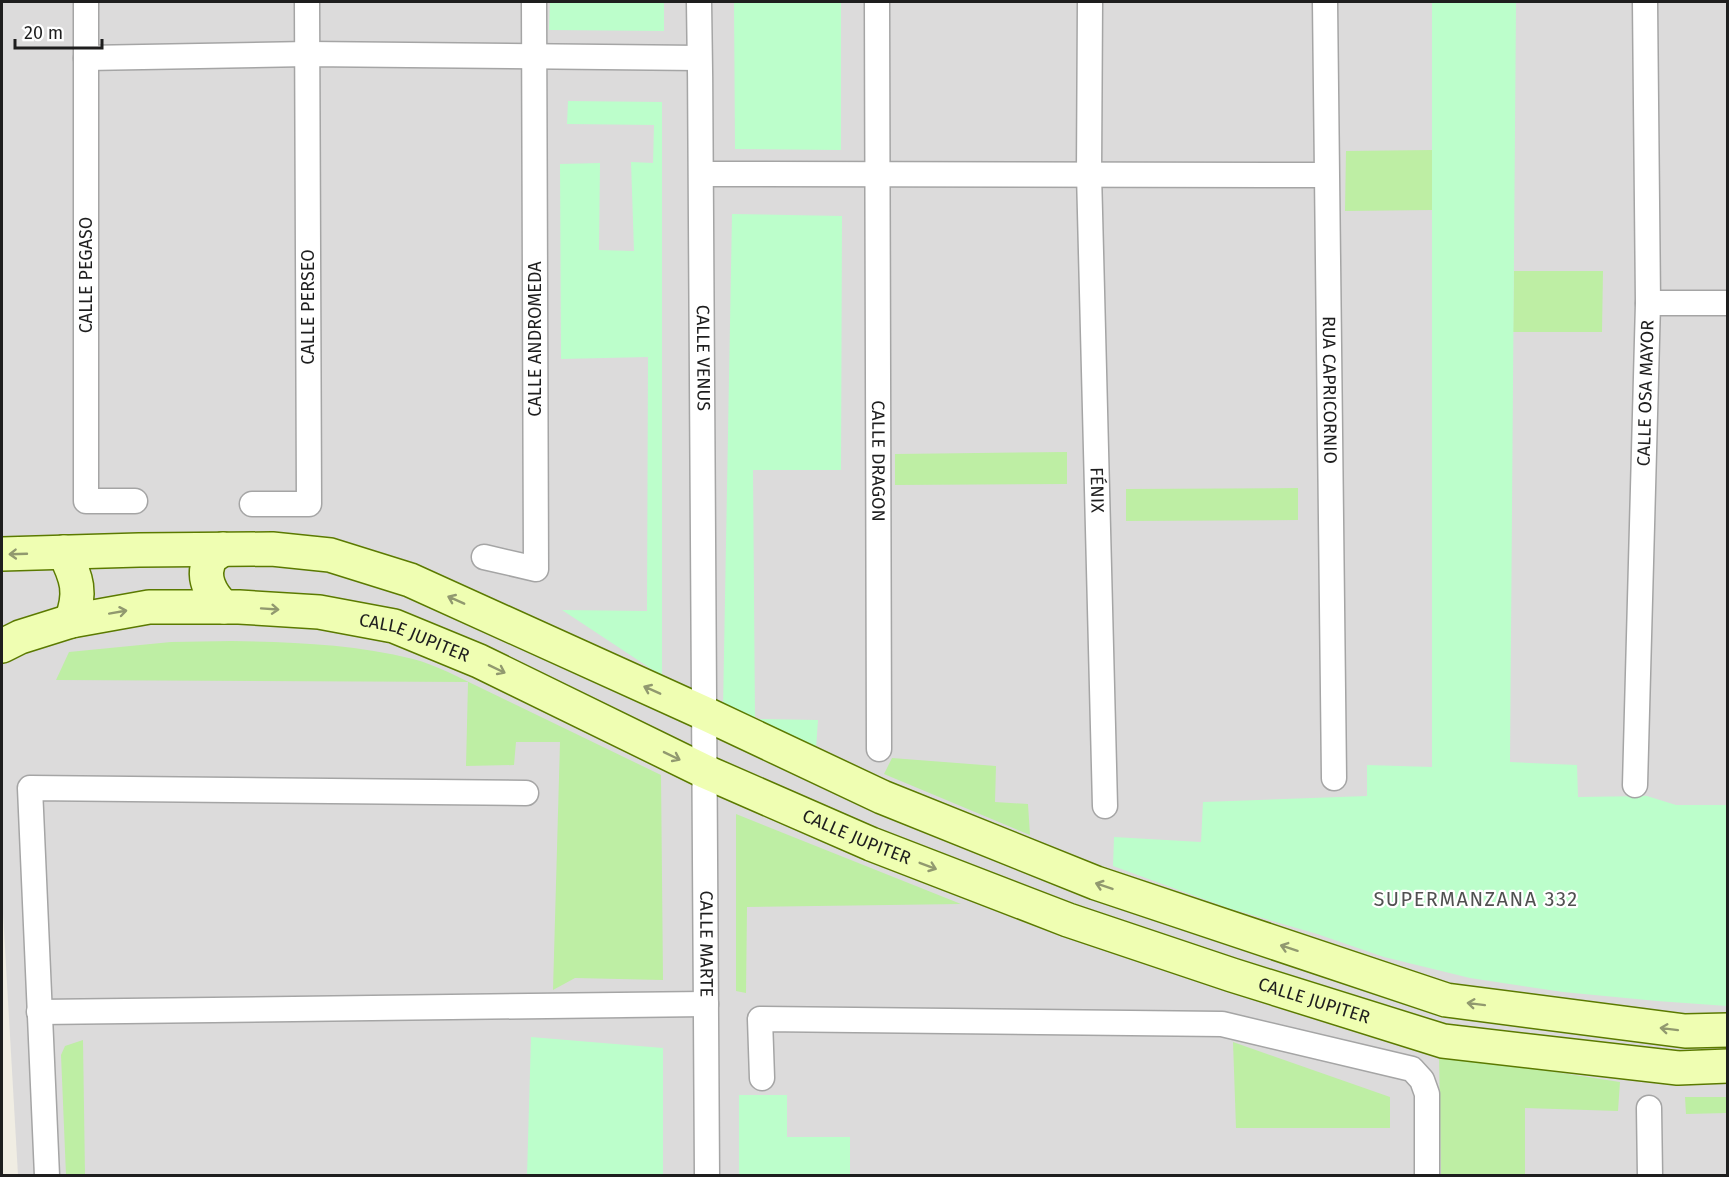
<svg xmlns="http://www.w3.org/2000/svg" width="1729" height="1177" viewBox="0 0 1729 1177" font-family="'Fira Sans',sans-serif">
  <style>
    .residential { fill: #dcdbdb }
    .grass { fill: #beeea4 }
    .park { fill: #bcfecb }
    .lines { fill: none; stroke-linecap: round; stroke-linejoin: round }
    .street-casing { stroke: #a5a5a5; stroke-width: 27 }
    .secondary-casing { stroke: #5b7a00; stroke-width: 36 }
    .street { stroke: #fff; stroke-width: 24 }
    .secondary { stroke: #effeb2; stroke-width: 33 }
    .oneway { stroke: #91996f }
    .labels { text-anchor: middle; dominant-baseline: central; stroke-width: 4.5; stroke-linejoin: round; paint-order: stroke }
    .street-label { font-size: 18px; fill: #1e1e1e; stroke: #fff }
    .neighbourhood-label { font-size: 20px; letter-spacing: 1.5px; fill: #515151; stroke: #fff }
  </style>
  <rect width="100%" height="100%" fill="#f0ede3"/>
  <path class="residential" d="M 2,2 L 1727,2 L 1727,1175 L 18,1175 L 2,896 Z"/>
  <g class="grass">
    <path d="M 1432,150 L 1432,210 L 1345,211 L 1346,151 Z"/>
    <path d="M 1514,271 L 1603,271 L 1602,332 L 1513,332 Z"/>
    <path d="M 1067,452 L 1067,484 L 895,485 L 895,454 Z"/>
    <path d="M 1298,488 L 1298,520 L 1126,521 L 1126,489 Z"/>
    <path d="M 232,641 C 293,642 354,644 413,659 C 425,662 436,667 448,672 L 661,775 L 663,980 L 575,978 L 553,990 L 560,742 L 516,742 L 514,765 L 466,766 L 468,682 L 56,680 L 69,652 L 171,642 Z"/>
    <path d="M 892,758 L 996,766 L 995,802 L 1028,804 L 1030,835 L 884,774 Z"/>
    <path d="M 736,814 L 961,904 L 747,907 L 746,993 L 736,991 Z"/>
    <path d="M 83,1040 L 85,1175 L 66,1175 L 61,1055 L 65,1046 Z"/>
    <path d="M 1233,1042 L 1390,1097 L 1390,1128 L 1236,1128 Z"/>
    <path d="M 1439,1054 L 1620,1082 L 1618,1111 L 1525,1108 L 1525,1175 L 1441,1175 Z"/>
    <path d="M 1685,1097 L 1727,1097 L 1727,1113 L 1686,1114 Z"/>
  </g>
  <g class="park">
    <path d="M 550,2 L 664,2 L 664,31 L 549,30 Z"/>
    <path d="M 734,2 L 841,2 L 841,150 L 735,149 Z"/>
    <path d="M 1432,2 L 1516,2 L 1510,762 L 1577,765 L 1578,797 L 1647,796 L 1676,805 L 1727,805 L 1727,1006 L 1657,1001 L 1563,992 L 1470,978 L 1384,957 L 1317,934 L 1228,908 L 1113,866 L 1114,837 L 1201,842 L 1203,802 L 1367,796 L 1367,765 L 1432,767 Z"/>
    <path d="M 568,101 L 662,102 L 662,676 L 562,610 L 647,611 L 648,357 L 561,359 L 560,164 L 600,163 L 599,250 L 634,251 L 631,162 L 653,163 L 654,125 L 567,124 Z"/>
    <path d="M 732,214 L 842,216 L 841,470 L 753,470 L 755,719 L 818,720 L 816,749 L 723,708 Z"/>
    <path d="M 531,1037 L 663,1048 L 663,1175 L 527,1175 Z"/>
    <path d="M 739,1095 L 787,1095 L 787,1137 L 850,1137 L 850,1175 L 739,1175 Z"/>
  </g>
  <g class="lines">
    <g class="street-casing">
      <g id="street">
        <path d="M 86,2 L 86,501 L 135,501"/>
        <path id="s1" d="M 699,2 C 705,393 706,784 707,1176"/>
        <path id="s2" d="M 877,2 L 879,749"/>
        <path id="s3" d="M 1090,2 L 1089,173 L 1105,806"/>
        <path id="s4" d="M 1325,2 L 1334,778"/>
        <path d="M 86,58 L 308,54 L 699,58"/>
        <path d="M 702,174 L 1326,175"/>
        <path d="M 1648,303 L 1728,303"/>
        <path d="M 252,504 L 309,504 L 307,2"/>
        <path d="M 484,557 L 536,569 L 534,2"/>
        <path id="s5" d="M 1635,785 L 1648,303 L 1645,2"/>
        <path d="M 39,1012 L 706,1004"/>
        <path d="M 762,1078 L 760,1019 L 1222,1024 L 1412,1069 L 1422,1080 L 1427,1094 L 1427,1176"/>
        <path d="M 1649,1108 L 1650,1176"/>
        <path d="M 47,1176 L 30,788 L 526,793"/>
      </g>
    </g>
    <g class="secondary-casing">
      <g id="secondary">
        <path d="M 223,549 C 219,552 213,555 211,558 C 200,576 211,595 224,607"/>
        <path d="M 64,552 C 77,578 82,593 71,621"/>
        <path d="M 2,554 L 139,550 L 272,549 L 330,555 L 410,580 L 706,714 L 882,797 L 1096,883 L 1446,1000 L 1685,1031 L 1728,1030"/>
        <path id="s6" d="M 2,646 L 20,637 L 71,621 L 149,607 L 239,607 L 319,612 L 394,626 L 479,661 L 706,772 L 871,844 L 1068,920 L 1232,975 L 1443,1041 L 1678,1068 L 1728,1066"/>
      </g>
    </g>
    <use href="#street" class="street"/>
    <use href="#secondary" class="secondary"/>
  </g>
  <defs><path id="oneway-shaft" d="M-6 0H5M1.5-3L5.5 0L1.5 3" fill="none" stroke-width="1.6" stroke-linecap="round" stroke-linejoin="round" transform="scale(1.5)"/></defs>
  <g class="oneway">
    <use href="#oneway-shaft" transform="translate(18 554) rotate(178)"/>
    <use href="#oneway-shaft" transform="translate(456 600) rotate(-156)"/>
    <use href="#oneway-shaft" transform="translate(270 609) rotate(4)"/>
    <use href="#oneway-shaft" transform="translate(118 612) rotate(-10)"/>
    <use href="#oneway-shaft" transform="translate(497 669) rotate(26)"/>
    <use href="#oneway-shaft" transform="translate(652 690) rotate(-156)"/>
    <use href="#oneway-shaft" transform="translate(672 756) rotate(26)"/>
    <use href="#oneway-shaft" transform="translate(928 866) rotate(21)"/>
    <use href="#oneway-shaft" transform="translate(1104 886) rotate(-161)"/>
    <use href="#oneway-shaft" transform="translate(1289 948) rotate(-162)"/>
    <use href="#oneway-shaft" transform="translate(1476 1004) rotate(-173)"/>
    <use href="#oneway-shaft" transform="translate(1669 1029) rotate(-173)"/>
  </g>
  <g class="labels">
    <g class="street-label">
      <text transform="translate(86 275) rotate(-90)">CALLE PEGASO</text>
      <text transform="translate(308 307) rotate(-90)">CALLE PERSEO</text>
      <text transform="translate(535 339) rotate(-90)">CALLE ANDROMEDA</text>
      <text stroke="none"><textPath href="#s1" startOffset="356">CALLE VENUS</textPath></text>
      <text stroke="none"><textPath href="#s4" startOffset="388">RUA CAPRICORNIO</textPath></text>
      <text stroke="none"><textPath href="#s5" startOffset="392">CALLE OSA MAYOR</textPath></text>
      <text stroke="none"><textPath href="#s2" startOffset="459">CALLE DRAGON</textPath></text>
      <text stroke="none"><textPath href="#s3" startOffset="488">FÉNIX</textPath></text>
      <text stroke="none"><textPath href="#s6" startOffset="422">CALLE JUPITER</textPath></text>
      <text stroke="none"><textPath href="#s6" startOffset="908">CALLE JUPITER</textPath></text>
      <text stroke="none"><textPath href="#s1" startOffset="942">CALLE MARTE</textPath></text>
      <text stroke="none"><textPath href="#s6" startOffset="1394">CALLE JUPITER</textPath></text>
    </g>
    <g class="neighbourhood-label">
      <text x="1476" y="899">SUPERMANZANA 332</text>
    </g>
  </g>
  <rect width="1729" height="1177" fill="none" stroke="#1e1e1e" stroke-width="6"/>
  <path d="M15 39v9h87v-9" fill="none" stroke="#1e1e1e" stroke-width="3"/>
  <text x="24" y="39" font-size="18" fill="#1e1e1e" stroke="#ffffff" stroke-width="4.5" paint-order="stroke">20 m</text>
</svg>
